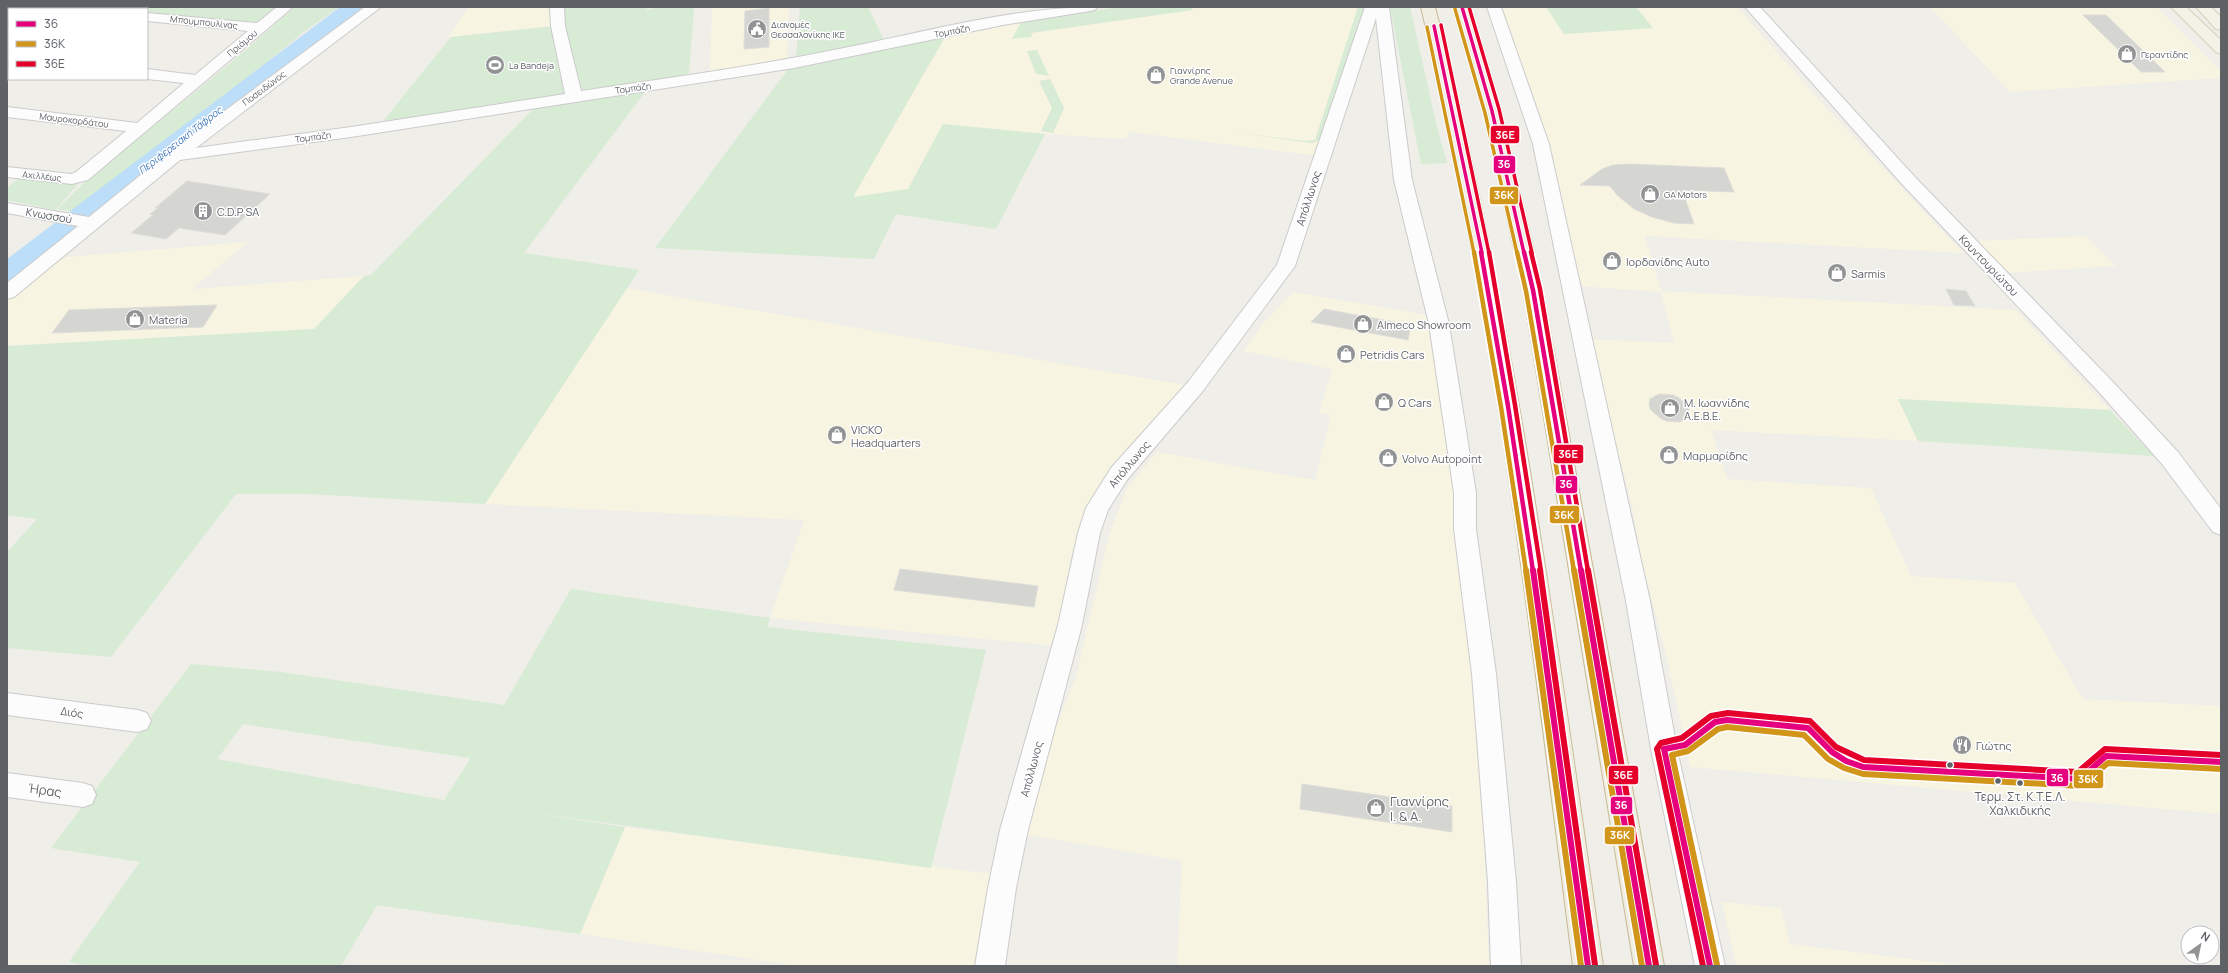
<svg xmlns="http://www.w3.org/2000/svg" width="2228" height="973" viewBox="0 0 2228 973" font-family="Manrope,sans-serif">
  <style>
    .commercial { fill: #f8f4e2 }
    .green { fill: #d7ebd5; fill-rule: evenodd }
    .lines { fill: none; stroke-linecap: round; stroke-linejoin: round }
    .river { fill: #bddef8; fill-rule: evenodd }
    .building { fill: #d5d5d2; stroke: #deddd8 }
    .minor-casing { stroke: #cbcbcb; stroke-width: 2 }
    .major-casing { stroke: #d7cfb6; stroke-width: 2 }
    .highway-casing { stroke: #c7ba95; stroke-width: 2 }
    .minor { fill: #fdfcfc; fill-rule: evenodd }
    .major { fill: #f3f2e9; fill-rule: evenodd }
    .highway { fill: #f0ede2; fill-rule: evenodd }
    .bus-1-far2-casing { stroke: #fff; stroke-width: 5.5 }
    .bus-1-far1-casing { stroke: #fff; stroke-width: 8 }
    .bus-1-casing { stroke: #fff; stroke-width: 9 }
    .bus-2-far2-casing { stroke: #fff; stroke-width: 5.5 }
    .bus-2-far1-casing { stroke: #fff; stroke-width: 8 }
    .bus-2-casing { stroke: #fff; stroke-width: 9 }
    .bus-3-far2-casing { stroke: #fff; stroke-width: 5.5 }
    .bus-3-far1-casing { stroke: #fff; stroke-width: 8 }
    .bus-3-casing { stroke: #fff; stroke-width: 9 }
    .bus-1-far2 { stroke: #e5007d; stroke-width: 3.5 }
    .bus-1-far1 { stroke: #e5007d; stroke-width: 4.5 }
    .bus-1 { stroke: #e5007d; stroke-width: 6 }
    .bus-2-far2 { stroke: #d1951a; stroke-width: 3.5 }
    .bus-2-far1 { stroke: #d1951a; stroke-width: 4.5 }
    .bus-2 { stroke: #d1951a; stroke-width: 6 }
    .bus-3-far2 { stroke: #e4002b; stroke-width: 3.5 }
    .bus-3-far1 { stroke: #e4002b; stroke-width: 4.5 }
    .bus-3 { stroke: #e4002b; stroke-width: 6 }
    .bus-dot { fill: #5e6267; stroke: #fff; stroke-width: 1.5 }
    .labels { text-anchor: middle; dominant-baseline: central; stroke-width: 3; stroke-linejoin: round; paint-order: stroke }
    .far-street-label { font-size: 9px; fill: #5e6267; stroke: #fff }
    .far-poi-label { font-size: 9px; fill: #5e6267; stroke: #fff; text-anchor: start }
    .far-water-label { font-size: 10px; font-style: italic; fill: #4076b7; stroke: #fff }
    .street-label { font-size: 11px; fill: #5e6267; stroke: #fff }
    .poi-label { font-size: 11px; fill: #5e6267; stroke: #fff; text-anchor: start }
    .near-bus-label { font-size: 12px; fill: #5e6267; stroke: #fff }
    .near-street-label { font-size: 13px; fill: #5e6267; stroke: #fff }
    .near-poi-label { font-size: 13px; fill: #5e6267; stroke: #fff; text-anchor: start }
    .line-badge { stroke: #fff; stroke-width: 1.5 }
    .badge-label { font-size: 11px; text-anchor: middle; font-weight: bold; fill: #fff }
  </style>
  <rect width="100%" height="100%" fill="#efeee9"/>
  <g class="commercial">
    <path d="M 468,7 L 553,7 L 554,26 L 448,37 Z"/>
    <path d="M 712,7 L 789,7 L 787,61 L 710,73 Z"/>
    <path d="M 1119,7 L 1365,7 L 1318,156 L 1130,132 L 1125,139 L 1045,134 L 943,124 L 908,189 L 852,198 L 945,37 L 995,26 Z"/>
    <path d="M 1499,7 L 1546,7 L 1564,34 L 1652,28 L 1636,7 L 1737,7 L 1819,100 L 1963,253 L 1645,236 L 1661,291 L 2016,310 L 2110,410 L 1898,399 L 1918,441 L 1711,430 L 1727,479 L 1871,488 L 1911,576 L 2015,583 L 2083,699 L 2221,706 L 2221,814 L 1690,767 L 1668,663 L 1641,558 L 1633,510 L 1589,339 L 1674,343 L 1661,292 L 1577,286 Z"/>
    <path d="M 1930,7 L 2157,7 L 2221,71 L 2221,78 L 2010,92 Z"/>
    <path d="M 2085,236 L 2116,266 L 2004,273 L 1974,241 Z"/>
    <path d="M 248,242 L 192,289 L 364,276 L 314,329 L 7,346 L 7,299 L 54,258 Z"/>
    <path d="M 626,288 L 1185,385 L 1103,486 L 1085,513 L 1071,556 L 1056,646 L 770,618 L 804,520 L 485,504 Z"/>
    <path d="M 1293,292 L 1433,316 L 1432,350 L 1454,437 L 1482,791 L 1489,966 L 1177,966 L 1182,861 L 1021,834 L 1053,734 L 1076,677 L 1109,535 L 1127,488 L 1157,452 L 1315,480 L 1331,415 L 1319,413 L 1332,369 L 1243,351 L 1265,321 Z"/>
    <path d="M 625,827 L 993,874 L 981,966 L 800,966 L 580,934 Z"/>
    <path d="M 1722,902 L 1781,908 L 1790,944 L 1966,966 L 1736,966 Z"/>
  </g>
  <g class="green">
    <path d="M 137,7 L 279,7 L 257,26 L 147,14 L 147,9 L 134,9 Z"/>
    <path d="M 295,7 L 339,7 L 301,34 L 212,108 L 76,212 L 57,209 L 86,181 L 227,66 Z"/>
    <path d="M 562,7 L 646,7 L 647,10 L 660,7 L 694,7 L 689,73 L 680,78 L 581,90 L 563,22 Z"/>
    <path d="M 800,7 L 868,7 L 884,40 L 796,59 Z"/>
    <path d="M 1119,7 L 1191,7 L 1193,10 L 1031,33 L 1032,37 L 1012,39 L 1020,24 L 1024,21 Z"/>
    <path d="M 1358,7 L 1365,7 L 1324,138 L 1312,143 L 1223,131 L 1306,141 L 1315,140 Z"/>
    <path d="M 1390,7 L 1410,7 L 1436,123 L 1447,163 L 1421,164 Z"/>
    <path d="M 1546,7 L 1636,7 L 1653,28 L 1564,34 Z"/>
    <path d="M 554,26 L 569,93 L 380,125 L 451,37 Z"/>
    <path d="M 945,37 L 853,197 L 908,189 L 943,124 L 1045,134 L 996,229 L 896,214 L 874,259 L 655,248 L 789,68 Z"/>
    <path d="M 1037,50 L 1049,76 L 1036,74 L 1027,51 Z"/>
    <path d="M 1050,79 L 1064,108 L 1053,133 L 1041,131 L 1052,108 L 1039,81 Z"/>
    <path d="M 645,92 L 524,253 L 639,270 L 485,504 L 309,494 L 236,494 L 111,657 L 7,648 L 7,552 L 37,519 L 7,515 L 7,346 L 314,329 L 364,276 L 371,275 L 537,105 Z"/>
    <path d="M 20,177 L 78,184 L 55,210 L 7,200 L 7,188 Z"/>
    <path d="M 1898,399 L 2110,410 L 2154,456 L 1918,441 Z"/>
    <path d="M 571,589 L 770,618 L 767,627 L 986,650 L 931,868 L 513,810 L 625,827 L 580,934 L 377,905 L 341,966 L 90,966 L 69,962 L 140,862 L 51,848 L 191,664 L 281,672 L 504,705 ZM 243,724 L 470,758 L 470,759 L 444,800 L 217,759 Z"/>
  </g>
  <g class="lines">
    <path class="river" d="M 340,7 L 363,7 L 360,11 L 16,278 L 7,281 L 7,259 Z"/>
  </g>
  <g class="building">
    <path d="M 769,8 L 769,47 L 744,49 L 745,11 Z"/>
    <path d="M 2083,15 L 2106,15 L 2165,72 L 2141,72 Z"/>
    <path d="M 1629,164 L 1724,168 L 1734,192 L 1682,190 L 1694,224 L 1674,223 L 1652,217 L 1634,209 L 1617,195 L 1610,186 L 1580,185 L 1602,169 L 1613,165 Z"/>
    <path d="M 187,181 L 270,194 L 225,235 L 179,228 L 166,239 L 131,233 L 153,215 L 150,214 L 158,208 L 155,208 Z"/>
    <path d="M 1946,289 L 1966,291 L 1975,306 L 1954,305 Z"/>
    <path d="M 217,305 L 203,327 L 52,333 L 69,310 Z"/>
    <path d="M 1324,309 L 1411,325 L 1408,340 L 1311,322 Z"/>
    <path d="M 1659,394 L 1673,395 L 1679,398 L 1689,406 L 1689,416 L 1680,422 L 1666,421 L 1660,418 L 1650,409 L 1649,404 L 1650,399 Z"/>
    <path d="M 900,569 L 981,579 L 1038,586 L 1034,607 L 894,590 Z"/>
    <path d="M 1302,784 L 1452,806 L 1452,832 L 1300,809 Z"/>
  </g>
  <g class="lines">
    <g class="minor-casing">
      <g id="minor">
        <path d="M 51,7 L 82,7 L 83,9 L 52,9 Z"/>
        <path d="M 92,7 L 108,7 L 107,9 L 91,9 Z"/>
        <path d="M 277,7 L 293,7 L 88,180 L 72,184 L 7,177 L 7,167 L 71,174 L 76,172 L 126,131 L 7,117 L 7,107 L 137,123 L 184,83 L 147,79 L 147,69 L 195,75 L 248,31 L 147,21 L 147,13 L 257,23 Z"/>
        <path d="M 365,7 L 381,7 L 196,148 L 351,127 L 565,94 L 551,26 L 550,7 L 564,7 L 565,26 L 581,91 C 669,78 757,66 844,48 C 925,32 1014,7 1097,7 L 1095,10 L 1090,11 L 1003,25 L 794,68 L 351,137 L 180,160 L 14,297 L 7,299 L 7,283 L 78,226 L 7,213 L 7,203 L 89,217 L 169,152 Z"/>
        <path d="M 1365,7 L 1389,7 L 1412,180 L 1449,324 L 1476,493 L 1476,529 L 1496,674 L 1516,882 L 1521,966 L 1491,966 L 1488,882 L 1472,674 L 1454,529 L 1454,493 L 1429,324 L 1394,180 L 1376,18 L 1295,266 L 1202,392 L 1127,480 L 1108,510 L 1100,533 L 1082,625 L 1028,830 L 1016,888 L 1005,966 L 975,966 L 988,888 L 1000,830 L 1058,625 L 1078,533 L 1086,508 L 1111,468 L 1188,382 L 1277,265 Z"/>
        <path d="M 1487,7 L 1501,7 L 1549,144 L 1650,601 L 1677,749 L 1725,966 L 1695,966 L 1651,749 L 1626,601 L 1533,144 Z"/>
        <path d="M 1745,7 L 1760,7 L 1914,176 L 2112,381 L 2178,452 L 2221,509 L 2221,535 L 2213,532 L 2162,464 L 2098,391 L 1902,184 Z"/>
        <path d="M 9,67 L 9,77 L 7,78 L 7,68 Z"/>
        <path d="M 7,693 L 138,710 L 147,713 L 151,721 L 147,729 L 138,732 L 7,715 Z"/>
        <path d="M 7,773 L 83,783 L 92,786 L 96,795 L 92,804 L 83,807 L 7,797 Z"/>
      </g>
    </g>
    <g class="major-casing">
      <g id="major">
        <path d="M 2171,7 L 2186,7 L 2221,40 L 2221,54 L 2216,52 Z"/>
        <path d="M 2196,7 L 2211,7 L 2221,17 L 2221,30 L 2216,29 Z"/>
      </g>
    </g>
    <g class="highway-casing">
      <g id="highway">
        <path d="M 1421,7 L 1435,7 C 1516,322 1557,645 1603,966 L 1573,966 C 1532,645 1496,322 1421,7 Z"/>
        <path d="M 1455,7 L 1469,7 L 1500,111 L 1543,290 L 1664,966 L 1634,966 L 1523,290 L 1484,111 Z"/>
      </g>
    </g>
    <use href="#minor" class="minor"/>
    <use href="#major" class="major"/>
    <use href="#highway" class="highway"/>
    <g class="bus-1-far2-casing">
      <g id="bus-1-far2">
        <path d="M 1462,7 L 1492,111 L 1524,253"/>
        <path d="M 1434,26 L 1482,253"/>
      </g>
    </g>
    <g class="bus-1-far1-casing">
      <g id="bus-1-far1">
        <path d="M 1481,252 L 1508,406 L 1533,571"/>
        <path d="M 1524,252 L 1533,290 L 1581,571"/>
      </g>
    </g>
    <g class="bus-1-casing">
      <g id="bus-1">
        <path d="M 1533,570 L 1588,966"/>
        <path d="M 1581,570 L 1649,966"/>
        <path d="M 1710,966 L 1664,749 L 1685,745 L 1715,722 L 1727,720 L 1808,728 L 1832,752 L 1846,761 L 1863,767 L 2080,779 L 2106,756 L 2221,762"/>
      </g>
    </g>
    <g class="bus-2-far2-casing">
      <g id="bus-2-far2">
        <path d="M 1455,9 L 1485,113 L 1517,253"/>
        <path d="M 1427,27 L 1474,253"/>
      </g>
    </g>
    <g class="bus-2-far1-casing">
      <g id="bus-2-far1">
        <path d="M 1474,252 L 1501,407 L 1526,571"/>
        <path d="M 1517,252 L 1526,291 L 1574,571"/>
      </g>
    </g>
    <g class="bus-2-casing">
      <g id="bus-2">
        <path d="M 1526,570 L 1581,966"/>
        <path d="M 1574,570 L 1642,966"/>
        <path d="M 1717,965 L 1672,755 L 1688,751 L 1718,729 L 1727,727 L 1804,735 L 1828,759 L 1844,768 L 1863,774 L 2080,786 L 2108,763 L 2221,769"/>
      </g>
    </g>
    <g class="bus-3-far2-casing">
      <g id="bus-3-far2">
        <path d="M 1469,7 L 1499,109 L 1532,253"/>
        <path d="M 1441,25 L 1489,253"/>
      </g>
    </g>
    <g class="bus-3-far1-casing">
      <g id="bus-3-far1">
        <path d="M 1489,252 L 1515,405 L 1541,571"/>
        <path d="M 1531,252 L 1540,289 L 1588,571"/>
      </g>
    </g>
    <g class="bus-3-casing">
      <g id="bus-3">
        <path d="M 1540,570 L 1595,965"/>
        <path d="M 1588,570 L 1656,965"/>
        <path d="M 1703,966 L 1657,749 L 1661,743 L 1682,738 L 1711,716 L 1728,713 L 1810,721 L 1836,747 L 1864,760 L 2078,772 L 2105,749 L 2221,755"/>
      </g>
    </g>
    <use href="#bus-1-far2" class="bus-1-far2"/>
    <use href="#bus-1-far1" class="bus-1-far1"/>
    <use href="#bus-1" class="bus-1"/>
    <use href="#bus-2-far2" class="bus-2-far2"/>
    <use href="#bus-2-far1" class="bus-2-far1"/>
    <use href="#bus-2" class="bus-2"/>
    <use href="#bus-3-far2" class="bus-3-far2"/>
    <use href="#bus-3-far1" class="bus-3-far1"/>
    <use href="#bus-3" class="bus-3"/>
  </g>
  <defs>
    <g id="civic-disc" transform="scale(1)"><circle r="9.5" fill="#919394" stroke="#fff"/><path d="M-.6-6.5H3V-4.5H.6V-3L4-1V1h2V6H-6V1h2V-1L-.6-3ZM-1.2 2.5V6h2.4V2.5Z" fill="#fff"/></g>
    <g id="shop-disc" transform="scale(1)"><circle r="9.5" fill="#919394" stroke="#fff"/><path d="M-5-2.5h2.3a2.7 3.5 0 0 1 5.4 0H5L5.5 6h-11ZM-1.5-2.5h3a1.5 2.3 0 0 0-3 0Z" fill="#fff"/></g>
    <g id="stadium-disc" transform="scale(1)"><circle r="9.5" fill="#919394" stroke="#fff"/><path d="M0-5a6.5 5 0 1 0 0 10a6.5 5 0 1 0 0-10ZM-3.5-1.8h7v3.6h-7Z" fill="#fff"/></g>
    <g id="building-disc" transform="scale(1)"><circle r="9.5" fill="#919394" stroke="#fff"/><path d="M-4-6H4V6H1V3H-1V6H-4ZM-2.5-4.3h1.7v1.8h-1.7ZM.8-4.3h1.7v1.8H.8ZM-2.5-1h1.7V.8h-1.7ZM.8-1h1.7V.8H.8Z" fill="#fff"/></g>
    <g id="restaurant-disc" transform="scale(1)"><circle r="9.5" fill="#919394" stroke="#fff"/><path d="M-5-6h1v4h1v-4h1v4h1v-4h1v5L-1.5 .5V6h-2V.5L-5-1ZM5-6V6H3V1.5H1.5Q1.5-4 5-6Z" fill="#fff"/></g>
  </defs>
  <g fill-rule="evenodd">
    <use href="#civic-disc" x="757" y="29"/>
    <use href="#shop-disc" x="2127" y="54"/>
    <use href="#stadium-disc" x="495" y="65"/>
    <use href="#shop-disc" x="1156" y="75"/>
    <use href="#shop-disc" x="1650" y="194"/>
    <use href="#building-disc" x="203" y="211"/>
    <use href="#shop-disc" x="1612" y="261"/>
    <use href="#shop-disc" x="1837" y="273"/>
    <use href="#shop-disc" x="135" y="319"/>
    <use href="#shop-disc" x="1363" y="324"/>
    <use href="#shop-disc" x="1346" y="354"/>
    <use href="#shop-disc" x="1384" y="402"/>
    <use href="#shop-disc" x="1670" y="408"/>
    <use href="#shop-disc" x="837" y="435"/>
    <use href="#shop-disc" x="1669" y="455"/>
    <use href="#shop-disc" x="1388" y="458"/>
    <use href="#restaurant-disc" x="1962" y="745"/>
    <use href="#shop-disc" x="1376" y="808"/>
  </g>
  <g class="bus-dot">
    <circle cx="1950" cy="765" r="3.5"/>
    <circle cx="1998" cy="781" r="3.5"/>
    <circle cx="2020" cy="783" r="3.5"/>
  </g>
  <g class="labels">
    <g class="far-street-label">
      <text transform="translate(204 22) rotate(6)">Μπουμπουλίνας</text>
      <text transform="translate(952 31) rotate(-11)">Τομπάζη</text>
      <text transform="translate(242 43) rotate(-40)">Πριάμου</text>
      <text transform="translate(264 88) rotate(-37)">Ποσειδώνος</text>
      <text transform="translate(633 88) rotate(-8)">Τομπάζη</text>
      <text transform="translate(74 120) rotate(7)">Μαυροκορδάτου</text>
      <text transform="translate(313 137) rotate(-8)">Τομπάζη</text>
      <text transform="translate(42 176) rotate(6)">Αχιλλέως</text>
    </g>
    <g class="far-poi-label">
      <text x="771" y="24">Διανομές<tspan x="771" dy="10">Θεσσαλονίκης ΙΚΕ</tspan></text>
      <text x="2141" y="54">Γεραντίδης</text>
      <text x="509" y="65">La Bandeja</text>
      <text x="1170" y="70">Γιαννίρης<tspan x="1170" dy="10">Grande Avenue</tspan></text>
      <text x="1664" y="194">GA Motors</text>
    </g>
    <g class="far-water-label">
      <text transform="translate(180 140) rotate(-38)">Περιφερειακή Τάφρος</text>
    </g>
    <g class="street-label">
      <text transform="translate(1308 198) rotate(-72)">Απόλλωνος</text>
      <text transform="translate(49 215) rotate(10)">Κνωσσού</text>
      <text transform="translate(1989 265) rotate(46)">Κουντουριώτου</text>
      <text transform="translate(1129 464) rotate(-50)">Απόλλωνος</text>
      <text transform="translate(72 712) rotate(8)">Διός</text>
      <text transform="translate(1031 769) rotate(-75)">Απόλλωνος</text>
    </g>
    <g class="poi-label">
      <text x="217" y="211">C.D.P SA</text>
      <text x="1626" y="261">Ιορδανίδης Auto</text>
      <text x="1851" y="273">Sarmis</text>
      <text x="149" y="319">Materia</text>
      <text x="1377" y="324">Almeco Showroom</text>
      <text x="1360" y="354">Petridis Cars</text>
      <text x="1398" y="402">Q Cars</text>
      <text x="1684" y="402">Μ. Ιωαννίδης<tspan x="1684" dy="13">Α.Ε.Β.Ε.</tspan></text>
      <text x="851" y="429">VICKO<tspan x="851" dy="13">Headquarters</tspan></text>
      <text x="1683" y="455">Μαρμαρίδης</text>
      <text x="1402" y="458">Volvo Autopoint</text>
      <text x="1976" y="745">Γιώτης</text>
    </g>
    <g class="near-bus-label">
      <text x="2020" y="796">Τερμ. Στ. Κ.Τ.Ε.Λ.<tspan x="2020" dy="14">Χαλκιδικής</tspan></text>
    </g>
    <g class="near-street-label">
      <text transform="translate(45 790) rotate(8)">Ήρας</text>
    </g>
    <g class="near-poi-label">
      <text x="1390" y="801">Γιαννίρης<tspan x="1390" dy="15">Ι. &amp; Α.</tspan></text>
    </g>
  </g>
  <g class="line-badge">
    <rect x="1490" y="125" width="30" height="19" rx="4" fill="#e4002b"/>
    <rect x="1493" y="155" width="23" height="19" rx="4" fill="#e5007d"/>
    <rect x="1489" y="186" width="30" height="19" rx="4" fill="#d1951a"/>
    <rect x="1553" y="444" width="31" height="20" rx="4" fill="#e4002b"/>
    <rect x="1555" y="475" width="23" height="19" rx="4" fill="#e5007d"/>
    <rect x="1549" y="505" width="31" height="19" rx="4" fill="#d1951a"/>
    <rect x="1608" y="765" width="31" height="20" rx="4" fill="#e4002b"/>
    <rect x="2046" y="768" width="23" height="19" rx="4" fill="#e5007d"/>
    <rect x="2073" y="769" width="31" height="20" rx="4" fill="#d1951a"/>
    <rect x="1610" y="796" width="23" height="19" rx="4" fill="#e5007d"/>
    <rect x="1604" y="826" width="31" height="19" rx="4" fill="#d1951a"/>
  </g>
  <g class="badge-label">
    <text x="1505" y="139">36Ε</text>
    <text x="1504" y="168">36</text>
    <text x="1504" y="199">36Κ</text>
    <text x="1568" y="458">36Ε</text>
    <text x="1566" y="488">36</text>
    <text x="1564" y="519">36Κ</text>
    <text x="1623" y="779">36Ε</text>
    <text x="2057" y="782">36</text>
    <text x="2088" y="783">36Κ</text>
    <text x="1621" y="809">36</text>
    <text x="1620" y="839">36Κ</text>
  </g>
  <rect width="2228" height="973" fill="none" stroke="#5e6267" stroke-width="16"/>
  <rect x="8" y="8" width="140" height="72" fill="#ffffff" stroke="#bfc0c2"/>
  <rect x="16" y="21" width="20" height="6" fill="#e5007d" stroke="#bfc0c2"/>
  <text x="44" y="28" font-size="12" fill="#5e6267">36</text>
  <rect x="16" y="41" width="20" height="6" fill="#d1951a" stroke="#bfc0c2"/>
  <text x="44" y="48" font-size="12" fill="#5e6267">36Κ</text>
  <rect x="16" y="61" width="20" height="6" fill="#e4002b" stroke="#bfc0c2"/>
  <text x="44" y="68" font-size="12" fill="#5e6267">36Ε</text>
  <g transform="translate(2200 945) rotate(33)"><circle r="19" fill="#ffffff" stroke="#bfc0c2"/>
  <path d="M0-3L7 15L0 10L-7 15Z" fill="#919394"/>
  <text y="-6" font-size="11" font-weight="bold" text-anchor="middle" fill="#5e6267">N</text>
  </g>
</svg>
